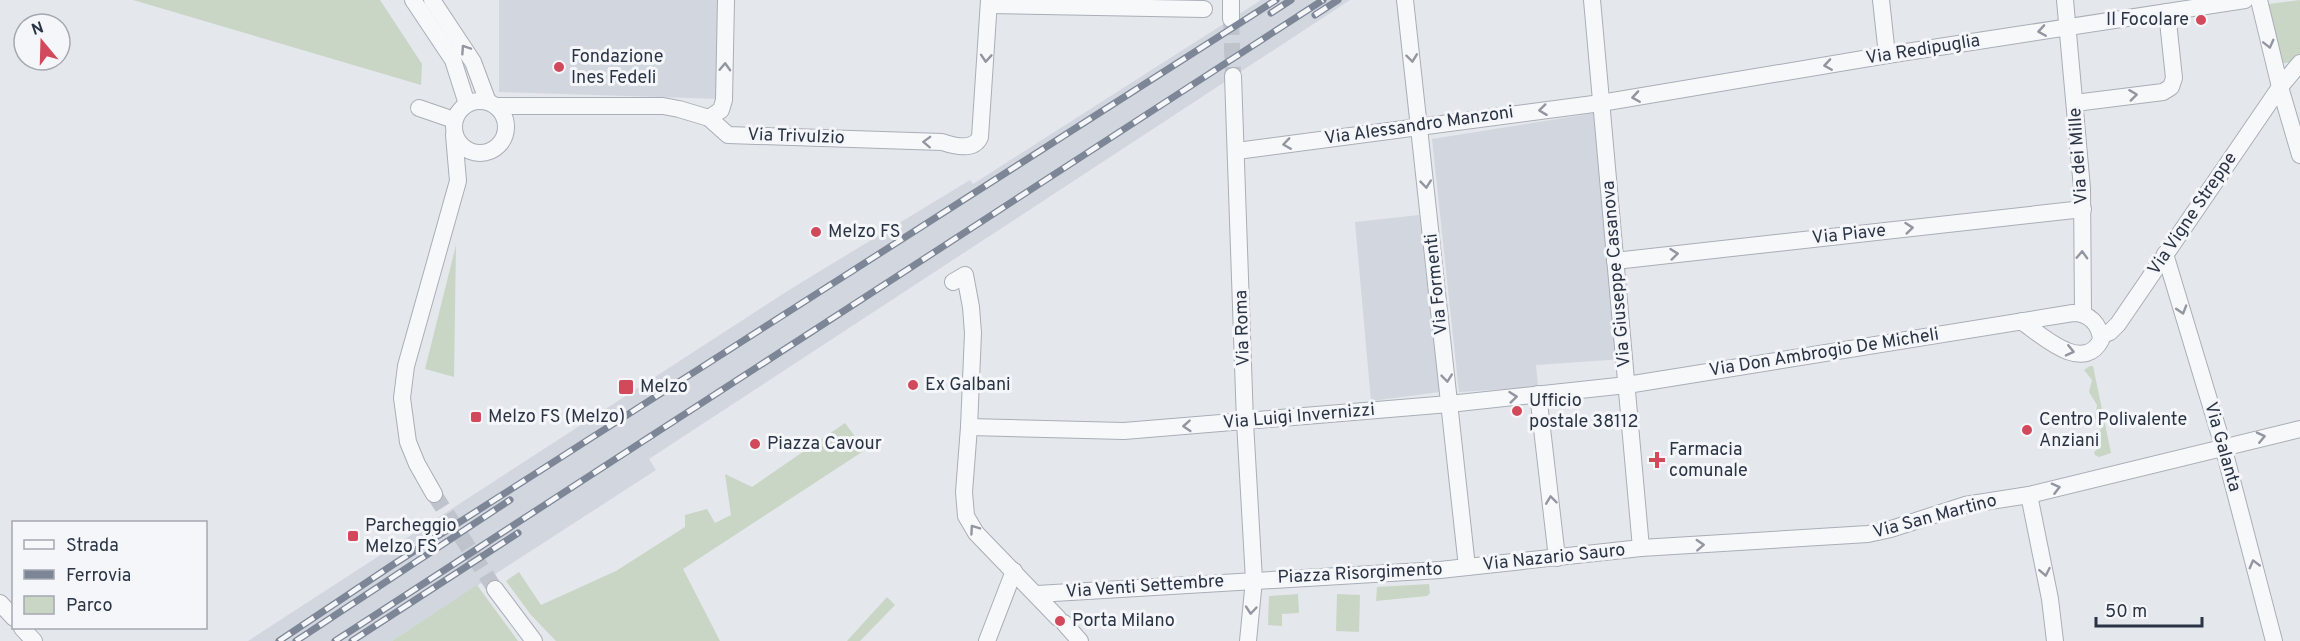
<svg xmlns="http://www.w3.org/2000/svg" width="2300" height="641" viewBox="0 0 2300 641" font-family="Overpass,sans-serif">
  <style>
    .built { fill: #d2d6de }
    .green { fill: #c9d6c5 }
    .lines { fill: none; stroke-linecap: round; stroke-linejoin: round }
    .minor-tunnel { stroke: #bfc3cb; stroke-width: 16; stroke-dasharray: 16 8; stroke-linecap: butt }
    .minor-casing { stroke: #a9aeb7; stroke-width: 18 }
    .minor { stroke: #f7f8fa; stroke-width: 16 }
    .rail-casing { stroke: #7d8696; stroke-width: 7 }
    .rail { stroke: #f4f6f9; stroke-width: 4.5; stroke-dasharray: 14; stroke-linecap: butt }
    .oneway { stroke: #9196a0 }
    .poi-dot { fill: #d1495b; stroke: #f4f6f9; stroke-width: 2 }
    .labels { text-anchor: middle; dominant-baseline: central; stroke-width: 6; stroke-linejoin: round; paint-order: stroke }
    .poi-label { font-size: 18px; fill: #2b3445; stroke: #f4f6f9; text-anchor: start }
    .street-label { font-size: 18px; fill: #2b3445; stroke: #f4f6f9 }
  </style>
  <rect width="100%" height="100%" fill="#e4e7ec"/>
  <g class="built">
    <path d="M 499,0 L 722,0 L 722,99 L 499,92 Z"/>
    <path d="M 1261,0 L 1350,0 L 649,459 L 656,470 L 392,641 L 248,641 L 789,290 L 970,180 L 973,184 Z"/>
    <path d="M 1595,113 L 1623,359 L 1536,365 L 1538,387 L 1459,392 L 1432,139 Z"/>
    <path d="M 1419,215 L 1440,392 L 1371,401 L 1355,222 Z"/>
  </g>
  <g class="green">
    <path d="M 133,0 L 380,0 L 422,64 L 421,85 Z"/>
    <path d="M 2300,0 L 2300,53 L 2292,62 L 2278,64 L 2269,4 Z"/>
    <path d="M 456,245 L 454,377 L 425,369 Z"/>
    <path d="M 2090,366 L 2093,366 L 2111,453 L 2099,457 L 2095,455 L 2094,452 L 2101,446 L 2098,438 L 2101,428 L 2095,418 L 2097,405 L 2089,392 L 2092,380 L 2084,370 Z"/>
    <path d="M 845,423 L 865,450 L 683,569 L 720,641 L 556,641 L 531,615 L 506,581 L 519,572 L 541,605 L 616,571 L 685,527 L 685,515 L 707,509 L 715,523 L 731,515 L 725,474 L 752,487 Z"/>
    <path d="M 1429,584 L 1430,593 L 1427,596 L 1376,601 L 1377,587 Z"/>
    <path d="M 477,585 L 518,641 L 392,641 Z"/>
    <path d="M 1298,594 L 1299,613 L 1282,614 L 1282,626 L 1268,625 L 1269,596 Z"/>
    <path d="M 1337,594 L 1360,595 L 1359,632 L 1336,631 Z"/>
    <path d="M 887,597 L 895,605 L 860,641 L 847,641 Z"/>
  </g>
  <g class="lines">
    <g class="minor-tunnel">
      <path d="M 1231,19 L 1233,76"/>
      <path d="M 434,494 L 495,589"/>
    </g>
    <g class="minor-casing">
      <g id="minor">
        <path d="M 413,0 L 453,60 L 467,104"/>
        <path d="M 432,0 L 473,62 L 488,102"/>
        <path d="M 1405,0 L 1467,567"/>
        <path d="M 1592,0 L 1641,548"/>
        <path d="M 1881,0 L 1887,55"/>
        <path d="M 2065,0 L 2082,188 L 2083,313"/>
        <path d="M 2259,0 L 2280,87 L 2300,155"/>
        <path d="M 989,5 L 1204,9"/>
        <path d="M 1231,19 L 1231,0"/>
        <path d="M 1233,76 L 1245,422 L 1254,580 L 1248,641"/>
        <circle cx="480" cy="127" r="26"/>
        <path d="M 2075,103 L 2163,92 L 2171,87 L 2174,78 L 2167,12"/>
        <path d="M 496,106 L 663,106 L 679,109 L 709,118 L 728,135 L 942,142 C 954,146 974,151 980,137 L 989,0"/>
        <path d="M 419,108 L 454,120"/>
        <path d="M 709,118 L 721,110 L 724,100 L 726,0"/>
        <path d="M 1237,151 L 1601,103 L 1887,55 L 2245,0"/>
        <path d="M 2165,254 L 2223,446 L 2274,641"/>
        <path d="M 1615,261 L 2083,209"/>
        <path d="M 953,282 L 965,275 L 971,307 L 973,333 L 969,427 L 964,492 L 966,516 L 976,533 L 1058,618"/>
        <path d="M 2101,336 L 2110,332 L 2118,324 L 2280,87 L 2300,63"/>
        <path d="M 1538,394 L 1557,558"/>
        <path d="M 969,427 L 1124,431 L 1449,404 L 1627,385 L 2073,313 C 2089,313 2100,324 2101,340 C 2083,375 2040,334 2021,321"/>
        <path d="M 434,494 L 417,464 L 408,442 L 402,398 L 406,366 L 458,181 L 454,135"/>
        <path d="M 2029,495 L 2050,599 L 2055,641"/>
        <path d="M 495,589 L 534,641"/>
        <path d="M 1037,594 L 1440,570 L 1641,548 L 1868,534 L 1891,529 L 1965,505 L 2029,495 L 2300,429"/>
        <path d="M 0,603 L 14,618"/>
        <path d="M 1064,623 L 1080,641"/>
        <path d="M 22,628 L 34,641"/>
        <path d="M 987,641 L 1014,571"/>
      </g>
    </g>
    <use href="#minor" class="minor"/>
    <g class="rail-casing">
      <g id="rail">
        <path d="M 1271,13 L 1291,0"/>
        <path d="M 1315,15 L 1338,0"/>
        <path d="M 279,641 L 394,564 L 1276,0"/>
        <path d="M 296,641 L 510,500"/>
        <path d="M 335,641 L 1323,0"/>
        <path d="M 352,641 L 518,533"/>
      </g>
    </g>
    <use href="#rail" class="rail"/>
  </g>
  <defs><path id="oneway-chevron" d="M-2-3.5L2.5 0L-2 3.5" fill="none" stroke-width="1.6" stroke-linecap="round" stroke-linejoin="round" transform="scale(1.5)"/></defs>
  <g class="oneway">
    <use href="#oneway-chevron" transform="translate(2042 31) rotate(171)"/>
    <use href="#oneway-chevron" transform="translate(2269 44) rotate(76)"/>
    <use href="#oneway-chevron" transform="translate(465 49) rotate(-124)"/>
    <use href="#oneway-chevron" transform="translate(986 58) rotate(94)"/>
    <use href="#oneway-chevron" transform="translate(1412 58) rotate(83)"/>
    <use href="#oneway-chevron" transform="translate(1828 65) rotate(171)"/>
    <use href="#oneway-chevron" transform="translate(725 67) rotate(-88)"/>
    <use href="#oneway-chevron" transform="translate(2133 95) rotate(-7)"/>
    <use href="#oneway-chevron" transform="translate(1636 97) rotate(171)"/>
    <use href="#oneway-chevron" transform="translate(1543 110) rotate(173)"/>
    <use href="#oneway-chevron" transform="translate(927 142) rotate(-178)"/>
    <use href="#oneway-chevron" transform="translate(1287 144) rotate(172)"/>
    <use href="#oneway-chevron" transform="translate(1426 184) rotate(84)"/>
    <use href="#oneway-chevron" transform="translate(1909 228) rotate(-6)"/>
    <use href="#oneway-chevron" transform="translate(1674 254) rotate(-6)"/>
    <use href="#oneway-chevron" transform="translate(2082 255) rotate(-88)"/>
    <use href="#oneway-chevron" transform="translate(2182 310) rotate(73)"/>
    <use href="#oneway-chevron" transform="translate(2070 351) rotate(13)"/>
    <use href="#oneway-chevron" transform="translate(1447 378) rotate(84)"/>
    <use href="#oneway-chevron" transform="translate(1513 397) rotate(-6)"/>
    <use href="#oneway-chevron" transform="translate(1187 426) rotate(176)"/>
    <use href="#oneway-chevron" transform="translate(2261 437) rotate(-13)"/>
    <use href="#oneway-chevron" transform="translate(2056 488) rotate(-14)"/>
    <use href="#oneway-chevron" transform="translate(1551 500) rotate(-97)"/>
    <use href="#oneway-chevron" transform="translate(974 529) rotate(-125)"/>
    <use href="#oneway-chevron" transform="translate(1700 545) rotate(-3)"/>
    <use href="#oneway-chevron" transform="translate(2254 564) rotate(-105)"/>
    <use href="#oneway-chevron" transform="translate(2045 572) rotate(79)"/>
    <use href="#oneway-chevron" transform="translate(1251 610) rotate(95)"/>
  </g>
  <g class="poi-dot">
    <circle cx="2201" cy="20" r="6"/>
    <circle cx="559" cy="67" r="6"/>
    <circle cx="816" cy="232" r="6"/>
    <circle cx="913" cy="385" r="6"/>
    <rect x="618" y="379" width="16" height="16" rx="3"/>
    <circle cx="1517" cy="411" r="6"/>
    <rect x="470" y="411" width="12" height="12" rx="3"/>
    <circle cx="2027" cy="430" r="6"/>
    <circle cx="755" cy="444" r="6"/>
    <path d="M1654 451h6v6h6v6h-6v6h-6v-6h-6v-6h6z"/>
    <rect x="347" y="530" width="12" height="12" rx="3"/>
    <circle cx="1060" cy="621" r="6"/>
  </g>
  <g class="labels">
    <g class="poi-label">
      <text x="2189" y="20" text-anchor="end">Il Focolare</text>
      <text x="571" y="57">Fondazione<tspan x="571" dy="21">Ines Fedeli</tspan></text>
      <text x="828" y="232">Melzo FS</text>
      <text x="925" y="385">Ex Galbani</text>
      <text x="640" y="387">Melzo</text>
      <text x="1529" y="401">Ufficio<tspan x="1529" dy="21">postale 38112</tspan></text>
      <text x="488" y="417">Melzo FS (Melzo)</text>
      <text x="2039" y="420">Centro Polivalente<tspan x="2039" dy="21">Anziani</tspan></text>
      <text x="767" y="444">Piazza Cavour</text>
      <text x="1669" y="450">Farmacia<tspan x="1669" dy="21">comunale</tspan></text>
      <text x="365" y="526">Parcheggio<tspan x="365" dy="21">Melzo FS</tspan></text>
      <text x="1072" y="621">Porta Milano</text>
    </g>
    <g class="street-label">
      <text transform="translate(1923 50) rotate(-9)">Via Redipuglia</text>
      <text transform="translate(1419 126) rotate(-8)">Via Alessandro Manzoni</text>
      <text transform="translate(796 137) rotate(2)">Via Trivulzio</text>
      <text transform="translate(2079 156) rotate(-94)">Via dei Mille</text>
      <text transform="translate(2193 214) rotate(-56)">Via Vigne Streppe</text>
      <text transform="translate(1849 235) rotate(-6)">Via Piave</text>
      <text transform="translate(1617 274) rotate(-95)">Via Giuseppe Casanova</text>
      <text transform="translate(1437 284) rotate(-96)">Via Formenti</text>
      <text transform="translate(1243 328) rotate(-92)">Via Roma</text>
      <text transform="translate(1824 353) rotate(-9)">Via Don Ambrogio De Micheli</text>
      <text transform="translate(1299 417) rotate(-5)">Via Luigi Invernizzi</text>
      <text transform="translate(2222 447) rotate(74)">Via Galanta</text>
      <text transform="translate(1935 517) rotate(-15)">Via San Martino</text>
      <text transform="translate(1554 558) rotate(-6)">Via Nazario Sauro</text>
      <text transform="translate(1360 574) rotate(-3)">Piazza Risorgimento</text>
      <text transform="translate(1145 587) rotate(-4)">Via Venti Settembre</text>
    </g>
  </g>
  <rect x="12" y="521" width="195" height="108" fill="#f4f6f9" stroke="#a4a8b1" stroke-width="1.5"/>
  <rect x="24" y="540" width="30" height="9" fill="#f7f8fa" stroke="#a4a8b1" stroke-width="1.5"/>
  <text x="66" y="551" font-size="18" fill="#2b3445">Strada</text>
  <rect x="24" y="570" width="30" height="9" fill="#7d8696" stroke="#a4a8b1" stroke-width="1.5"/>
  <text x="66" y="581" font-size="18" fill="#2b3445">Ferrovia</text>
  <rect x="24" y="596" width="30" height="18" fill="#c9d6c5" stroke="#a4a8b1" stroke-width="1.5"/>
  <text x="66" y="611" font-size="18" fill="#2b3445">Parco</text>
  <g transform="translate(42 42) rotate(341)"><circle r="28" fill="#f4f6f9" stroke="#a4a8b1" stroke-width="1.5"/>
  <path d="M0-4.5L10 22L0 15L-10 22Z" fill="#d1495b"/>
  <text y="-9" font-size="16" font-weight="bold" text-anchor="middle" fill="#2b3445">N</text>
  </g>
  <path d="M2096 617v9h106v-9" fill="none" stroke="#2b3445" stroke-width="3"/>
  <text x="2105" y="617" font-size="18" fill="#2b3445" stroke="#f4f6f9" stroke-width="4.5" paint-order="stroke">50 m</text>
</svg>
